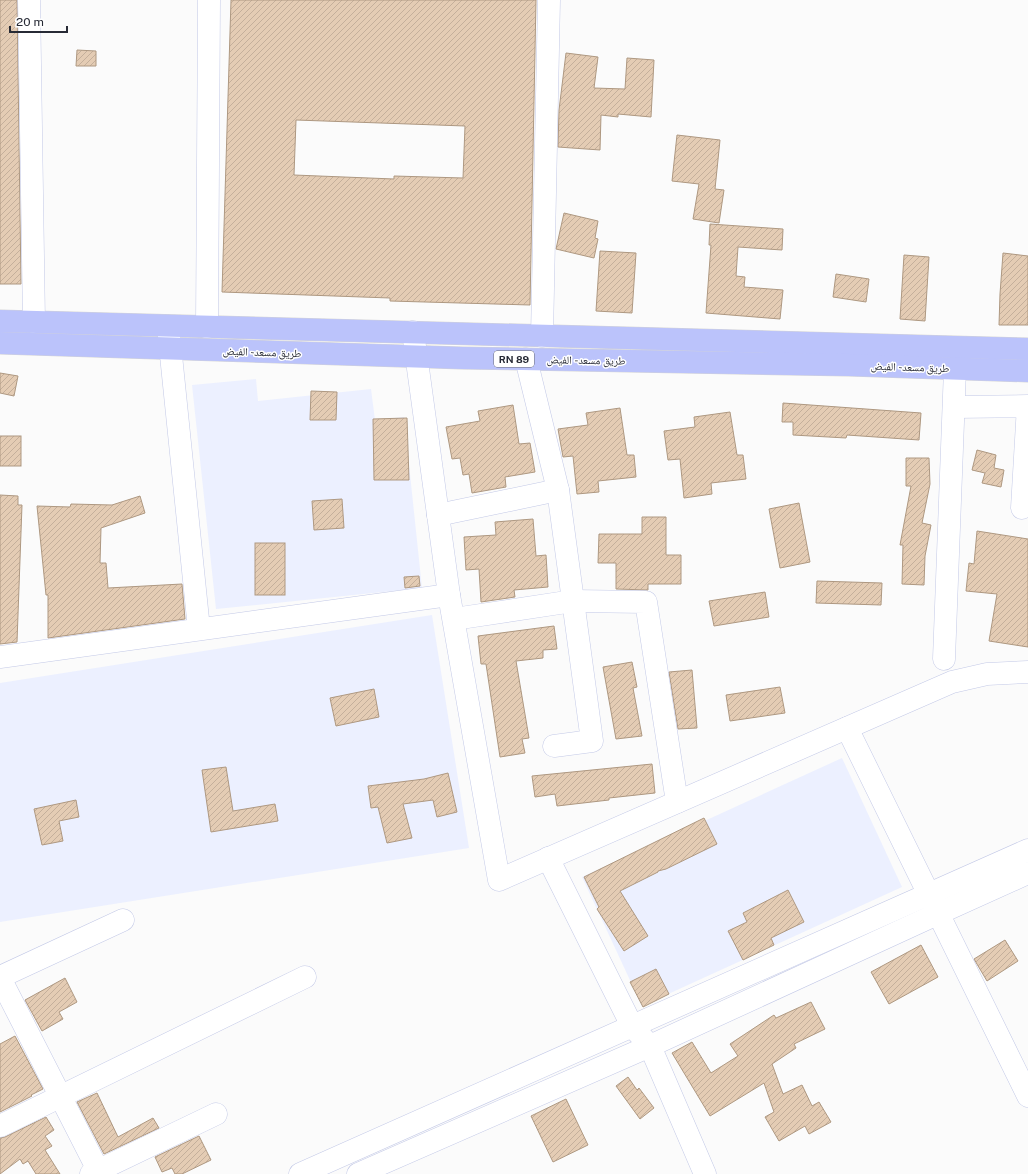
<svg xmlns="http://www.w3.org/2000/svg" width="1028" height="1174" viewBox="0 0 1028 1174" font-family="'Public Sans','Noto Naskh Arabic',sans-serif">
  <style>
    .built { fill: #ecf0ff }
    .building { fill: url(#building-hatch); stroke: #ae9881; fill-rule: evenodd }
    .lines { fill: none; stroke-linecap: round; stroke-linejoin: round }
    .minor-casing { stroke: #c3c9e7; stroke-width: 23 }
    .major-casing { stroke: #d4d4d7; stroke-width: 23 }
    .minor { stroke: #fff; stroke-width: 22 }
    .major { stroke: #bbc3fb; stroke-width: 22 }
    .labels { text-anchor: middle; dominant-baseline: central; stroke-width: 3; stroke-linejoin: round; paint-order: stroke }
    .shield { fill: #fff; stroke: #686a72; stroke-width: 1 }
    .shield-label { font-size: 10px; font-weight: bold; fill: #272a35 }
    .street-label { font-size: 11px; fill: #272a35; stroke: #fff }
  </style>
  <defs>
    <pattern id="building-hatch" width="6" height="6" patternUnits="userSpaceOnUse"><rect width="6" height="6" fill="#e4ccb4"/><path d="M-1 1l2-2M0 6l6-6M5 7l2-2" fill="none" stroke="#c4af9b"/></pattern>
  </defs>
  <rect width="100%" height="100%" fill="#fbfbfb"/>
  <g class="built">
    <path d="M 256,379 L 258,401 L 371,389 L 375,420 L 404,417 L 422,588 L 216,609 L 192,385 Z"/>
    <path d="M 432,615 L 469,848 L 0,922 L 0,683 Z"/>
    <path d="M 842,758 L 902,887 L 642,1006 L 582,877 Z"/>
  </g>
  <g class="building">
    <path d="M 0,0 L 17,0 L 21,284 L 0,284 Z"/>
    <path d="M 231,0 L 536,0 L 530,305 L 390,301 L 390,298 L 222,292 ZM 296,120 L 465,126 L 463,178 L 394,176 L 394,179 L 294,175 Z"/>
    <path d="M 77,50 L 96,51 L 96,66 L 76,66 Z"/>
    <path d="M 566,53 L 598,57 L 594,88 L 625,89 L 627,58 L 654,60 L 651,117 L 618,114 L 618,117 L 601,115 L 600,150 L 558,147 L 559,110 Z"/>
    <path d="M 677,135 L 720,140 L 715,189 L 724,190 L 719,223 L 693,219 L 699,184 L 672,181 Z"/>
    <path d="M 564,213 L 598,221 L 595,238 L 598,239 L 594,258 L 556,249 Z"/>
    <path d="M 710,224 L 783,229 L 782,250 L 738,247 L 736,276 L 745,277 L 744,287 L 783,290 L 780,319 L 706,313 L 711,245 L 709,245 Z"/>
    <path d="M 600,251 L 636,253 L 632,313 L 596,311 Z"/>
    <path d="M 1003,253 L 1028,256 L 1028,325 L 999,325 L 1000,294 Z"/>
    <path d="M 904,255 L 929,257 L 925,321 L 900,319 Z"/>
    <path d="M 836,274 L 869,279 L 866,302 L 833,297 Z"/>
    <path d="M 0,373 L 18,376 L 14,396 L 0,393 Z"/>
    <path d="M 311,391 L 337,392 L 336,420 L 310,420 Z"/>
    <path d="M 783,403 L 921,413 L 919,440 L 847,435 L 846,438 L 793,435 L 793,422 L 782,422 Z"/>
    <path d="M 513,405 L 519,444 L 530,443 L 535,472 L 505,477 L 506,487 L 472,493 L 469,474 L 463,475 L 460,458 L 452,459 L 446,427 L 480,421 L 478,411 Z"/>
    <path d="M 620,408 L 627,455 L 634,455 L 636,477 L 598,481 L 599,492 L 577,494 L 573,456 L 563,457 L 558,429 L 588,425 L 586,413 Z"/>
    <path d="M 730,412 L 737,455 L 743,455 L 746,479 L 711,483 L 712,494 L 684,498 L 680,459 L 668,460 L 664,431 L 695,427 L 694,417 Z"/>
    <path d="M 407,418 L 409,480 L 374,480 L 373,419 Z"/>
    <rect x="0" y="436" width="21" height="30"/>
    <path d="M 977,450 L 996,455 L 994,468 L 1004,470 L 1001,487 L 982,483 L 985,473 L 972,470 Z"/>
    <path d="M 906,458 L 929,458 L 930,484 L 922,523 L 931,525 L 925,556 L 924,585 L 902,584 L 903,545 L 900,545 L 911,486 L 906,486 Z"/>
    <path d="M 0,495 L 18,496 L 18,505 L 22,505 L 17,642 L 0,644 Z"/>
    <path d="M 140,496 L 145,513 L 101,528 L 100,563 L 106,563 L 108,588 L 182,584 L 185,619 L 48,638 L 48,595 L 46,595 L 37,506 L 70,507 L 71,504 L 112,505 Z"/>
    <path d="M 342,499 L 344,528 L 314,530 L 312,501 Z"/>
    <path d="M 799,503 L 810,562 L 780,568 L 769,509 Z"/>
    <path d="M 642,517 L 666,517 L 666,555 L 681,555 L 681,584 L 648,584 L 648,590 L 616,589 L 616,563 L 598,563 L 599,534 L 642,534 Z"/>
    <path d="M 533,519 L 536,556 L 546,555 L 548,587 L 514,590 L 515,597 L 481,602 L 479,569 L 466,570 L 464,537 L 496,535 L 495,522 Z"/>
    <path d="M 977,531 L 1028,539 L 1028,647 L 989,641 L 997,594 L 966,591 L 969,563 L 974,564 Z"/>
    <rect x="255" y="543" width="30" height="52"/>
    <path d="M 419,576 L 420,586 L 405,588 L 404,577 Z"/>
    <path d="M 817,581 L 882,583 L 881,605 L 816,603 Z"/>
    <path d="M 765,592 L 769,617 L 714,626 L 709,601 Z"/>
    <path d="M 554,626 L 557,649 L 543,650 L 543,658 L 516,661 L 529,738 L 522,739 L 525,753 L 500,757 L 486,664 L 481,664 L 478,636 Z"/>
    <path d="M 632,662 L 637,687 L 633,688 L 642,736 L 616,739 L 603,667 Z"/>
    <path d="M 692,670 L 697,728 L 678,729 L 669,672 Z"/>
    <path d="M 780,687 L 785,713 L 730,721 L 726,695 Z"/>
    <path d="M 374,689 L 379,717 L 336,726 L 330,698 Z"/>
    <path d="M 652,764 L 655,793 L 609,798 L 609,800 L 557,806 L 555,794 L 535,797 L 532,776 Z"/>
    <path d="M 226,767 L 233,811 L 275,804 L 278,821 L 211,832 L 202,770 Z"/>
    <path d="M 448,773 L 457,812 L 437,817 L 433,800 L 403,804 L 412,838 L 387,843 L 378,807 L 371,808 L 368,786 L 424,779 Z"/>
    <path d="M 76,800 L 79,817 L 59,821 L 63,841 L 42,845 L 34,809 Z"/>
    <path d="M 704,818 L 717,844 L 666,869 L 658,871 L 658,872 L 620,891 L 648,936 L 624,951 L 597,909 L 599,907 L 584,877 Z"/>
    <path d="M 788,890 L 804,922 L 771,938 L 774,945 L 743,960 L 728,931 L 747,922 L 743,913 Z"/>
    <path d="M 1005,940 L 1018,961 L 987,981 L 974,959 Z"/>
    <path d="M 921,945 L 938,977 L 889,1004 L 871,972 Z"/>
    <path d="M 656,969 L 669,994 L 643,1007 L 630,982 Z"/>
    <path d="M 65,978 L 77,1002 L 59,1012 L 63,1019 L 42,1031 L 25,1000 Z"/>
    <path d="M 811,1002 L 825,1029 L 794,1044 L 796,1048 L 772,1064 L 783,1094 L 802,1085 L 812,1106 L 819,1102 L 831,1122 L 809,1134 L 805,1126 L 779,1141 L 765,1117 L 774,1112 L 764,1083 L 710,1116 L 672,1053 L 692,1042 L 711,1073 L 738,1056 L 730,1044 L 774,1015 L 776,1018 Z"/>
    <path d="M 15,1036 L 43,1089 L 31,1095 L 32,1096 L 0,1112 L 0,1044 Z"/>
    <path d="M 628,1077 L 637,1090 L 639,1088 L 654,1108 L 640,1119 L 616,1086 Z"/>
    <path d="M 97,1093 L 118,1137 L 153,1118 L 159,1128 L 104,1154 L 77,1102 Z"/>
    <path d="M 566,1099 L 588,1145 L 553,1162 L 531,1116 Z"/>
    <path d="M 46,1117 L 54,1130 L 45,1136 L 52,1146 L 45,1150 L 60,1174 L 36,1174 L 28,1161 L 23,1164 L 20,1159 L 0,1174 L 0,1138 L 5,1137 Z"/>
    <path d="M 199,1136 L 211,1160 L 182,1174 L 175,1174 L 172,1168 L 162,1172 L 155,1157 Z"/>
  </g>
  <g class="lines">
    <g class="minor-casing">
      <g id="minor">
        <path d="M 29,0 L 34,322"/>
        <path d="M 168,326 L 199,629"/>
        <path d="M 207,327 L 209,0"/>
        <path d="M 413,332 L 449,595 L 499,880 L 952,682 L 987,674 L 1028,672"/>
        <path d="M 542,336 L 549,0"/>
        <path d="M 526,359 L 558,490 L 592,741 L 554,746"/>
        <path d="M 954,407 L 1028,406 L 1022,508"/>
        <path d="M 438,515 L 558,490"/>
        <path d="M 454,619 L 573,601 L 646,602 L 677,802"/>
        <path d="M 0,657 L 449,595"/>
        <path d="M 944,659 L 955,369"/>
        <path d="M 847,728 L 1028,1096"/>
        <path d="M 548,858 L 632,1026 L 650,1046 L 705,1174"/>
        <path d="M 0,977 L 123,920"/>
        <path d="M 0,978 L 100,1174"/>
        <path d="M 0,1126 L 305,977"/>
        <path d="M 91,1174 L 216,1114"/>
        <path d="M 300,1174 L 1028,850"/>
        <path d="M 358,1174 L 650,1046 L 937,914 L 1028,873"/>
      </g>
    </g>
    <g class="major-casing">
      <g id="major">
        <path d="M 0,321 L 1028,349"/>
        <path d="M 0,343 L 462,358 L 849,365 L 1028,371"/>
      </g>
    </g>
    <use href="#minor" class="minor"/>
    <use href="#major" class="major"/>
  </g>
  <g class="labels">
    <rect class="shield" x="494" y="351" width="40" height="16" rx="3"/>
    <g class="shield-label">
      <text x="514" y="359">RN 89</text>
    </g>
    <g class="street-label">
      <text transform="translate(262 352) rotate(2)">طريق مسعد - الفيض</text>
      <text transform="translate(586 360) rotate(1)">طريق مسعد - الفيض</text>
      <text transform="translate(910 367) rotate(2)">طريق مسعد - الفيض</text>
    </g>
  </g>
  <path d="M10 26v6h57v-6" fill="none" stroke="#272a35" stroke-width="2"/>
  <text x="16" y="26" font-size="12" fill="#272a35" stroke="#ffffff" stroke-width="3" paint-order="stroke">20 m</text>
</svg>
